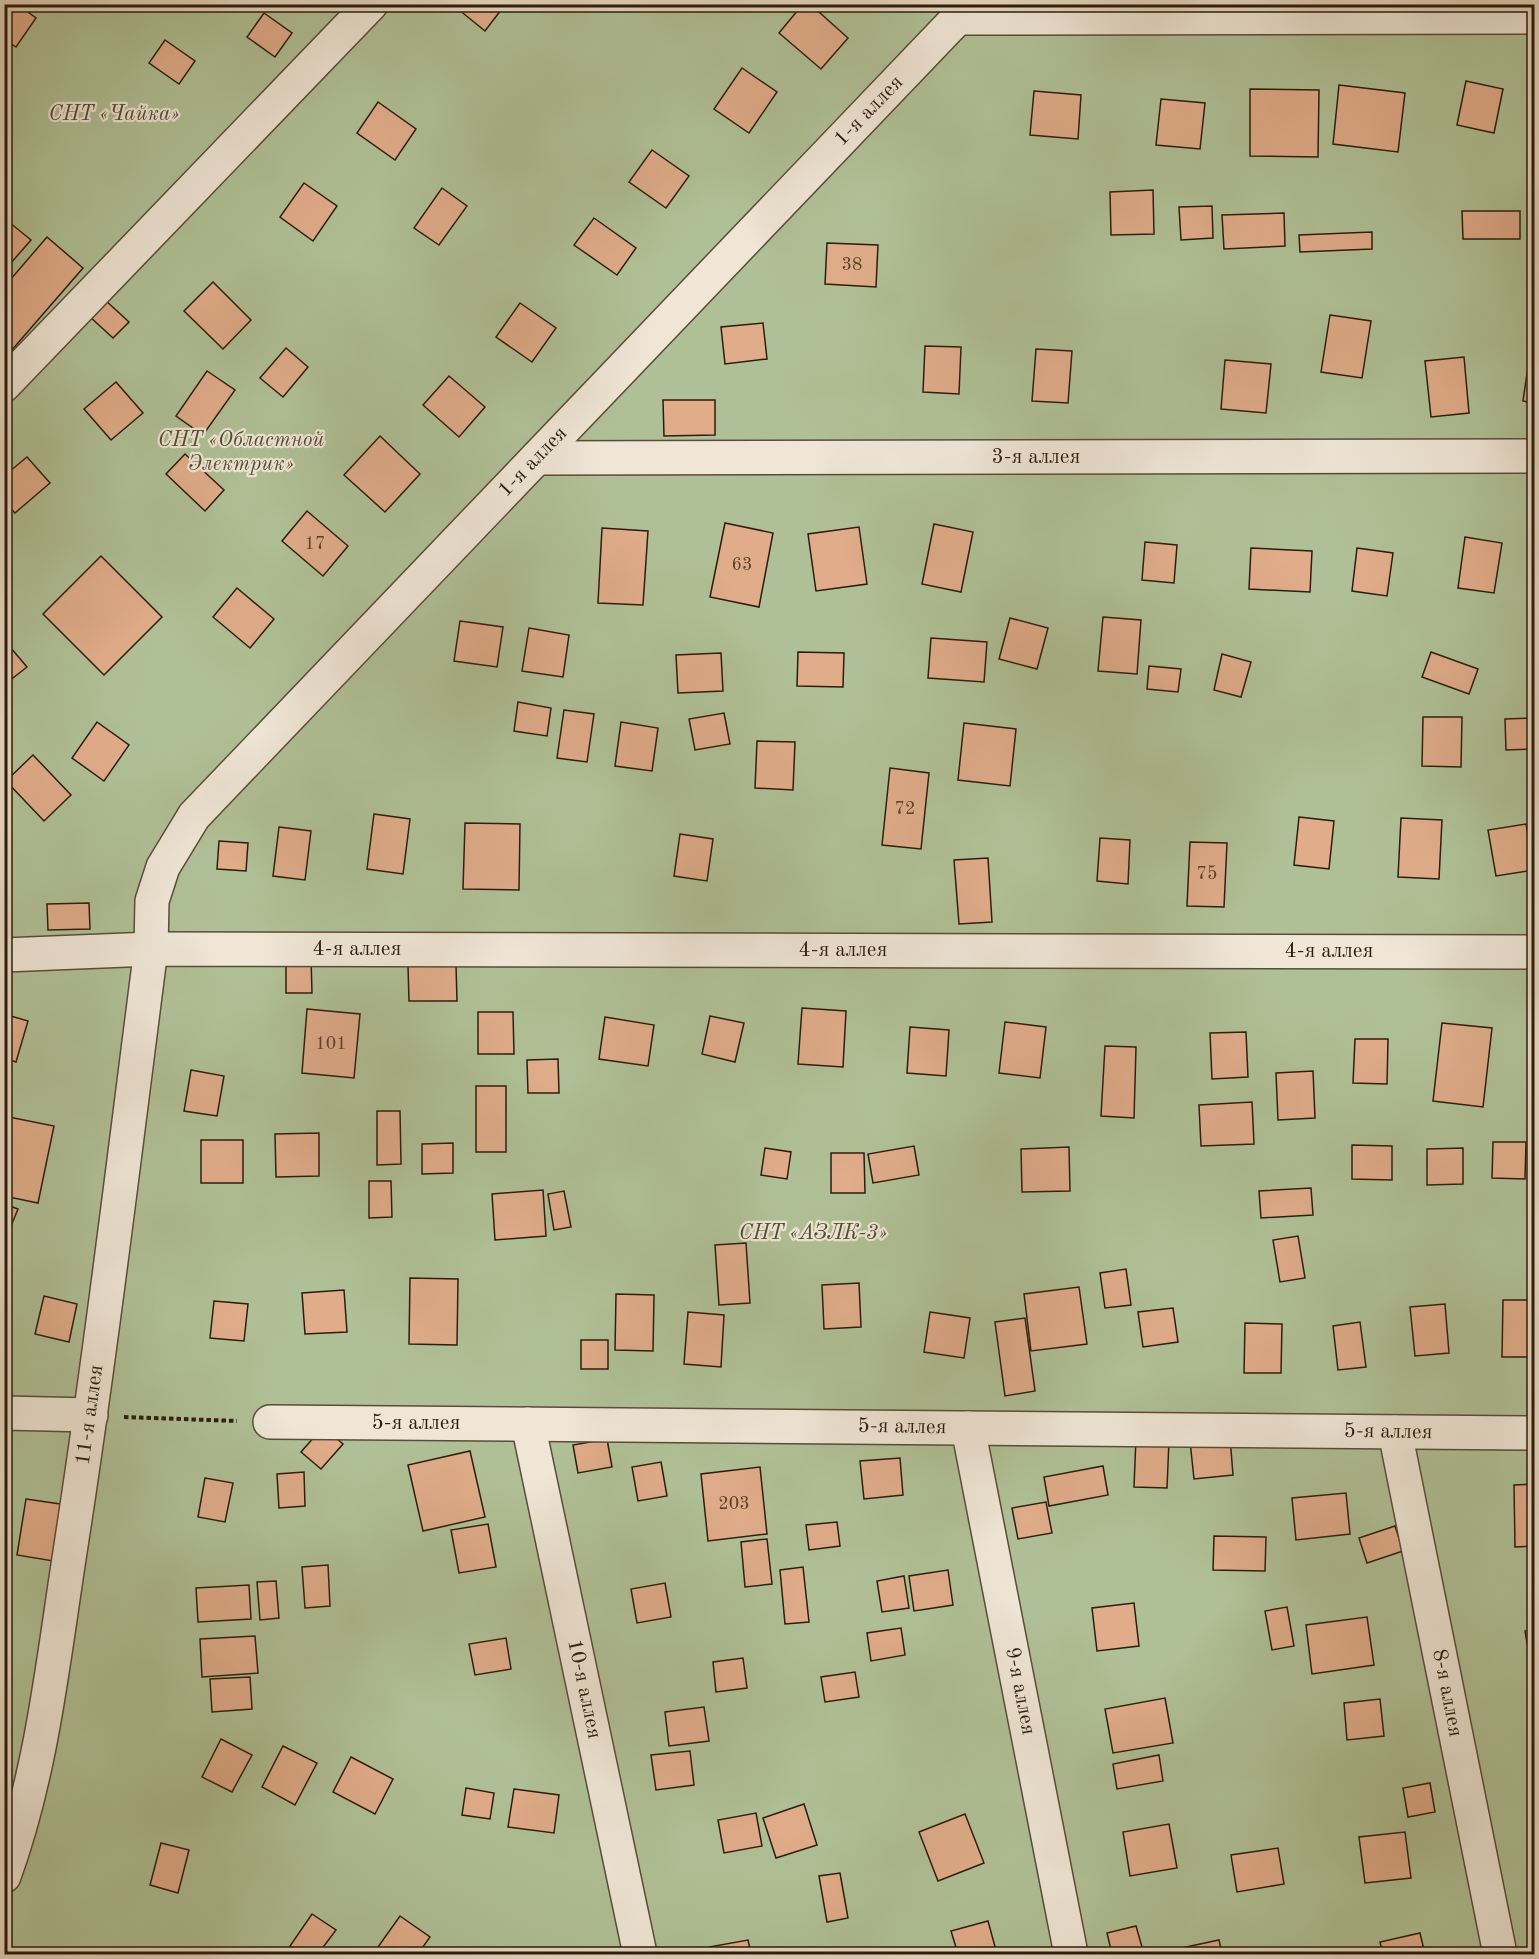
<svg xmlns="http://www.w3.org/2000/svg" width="1539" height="1959" viewBox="0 0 1539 1959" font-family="'Old Standard TT',serif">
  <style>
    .green { fill: #b0c096; stroke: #6e6e52; stroke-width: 1.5 }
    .building { fill: #e0ac8a; stroke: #2c1c0d; stroke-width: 1.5 }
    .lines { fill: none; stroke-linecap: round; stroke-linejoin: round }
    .minor-casing { stroke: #5a4b3a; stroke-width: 36 }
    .path { stroke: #2c1c0d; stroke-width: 4; stroke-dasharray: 4.5 3; stroke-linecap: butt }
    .minor { stroke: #efe6d6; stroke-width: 33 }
    .labels { text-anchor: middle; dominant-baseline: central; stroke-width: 4.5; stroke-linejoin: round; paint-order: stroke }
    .number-label { font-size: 18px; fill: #59402c }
    .street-label { font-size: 21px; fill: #2c1c0d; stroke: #efe6d6 }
    .park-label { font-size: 21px; font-style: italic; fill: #544d36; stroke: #efe6d6 }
  </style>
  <rect width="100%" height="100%" fill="#e6d8c0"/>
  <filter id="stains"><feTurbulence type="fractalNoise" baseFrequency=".00333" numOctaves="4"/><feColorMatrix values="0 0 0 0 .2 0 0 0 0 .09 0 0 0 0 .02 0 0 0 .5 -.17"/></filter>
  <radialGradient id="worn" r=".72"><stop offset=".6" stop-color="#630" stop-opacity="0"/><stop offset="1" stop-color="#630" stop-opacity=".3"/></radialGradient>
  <rect class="green" x="5" y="5" width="1529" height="1949"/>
  <g class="building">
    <path d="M 12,4 L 17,4 L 36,18 L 16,47 L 4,39 L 4,15 Z"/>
    <path d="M 494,4 L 501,10 L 485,31 L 453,5 Z"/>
    <path d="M 803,4 L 810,4 L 848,38 L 821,69 L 779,33 Z"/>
    <path d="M 264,13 L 292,33 L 275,57 L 247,37 Z"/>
    <path d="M 165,40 L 195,61 L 179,84 L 149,63 Z"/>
    <path d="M 742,68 L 777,92 L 749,133 L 714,109 Z"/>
    <path d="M 1466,81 L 1503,89 L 1494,133 L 1457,125 Z"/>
    <path d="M 1339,85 L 1405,93 L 1398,152 L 1333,144 Z"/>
    <path d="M 1250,89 L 1319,90 L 1318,157 L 1250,156 Z"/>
    <path d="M 1034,91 L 1081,95 L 1078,139 L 1030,135 Z"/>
    <path d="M 1161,99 L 1205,103 L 1200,149 L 1156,145 Z"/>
    <path d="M 378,102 L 416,129 L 395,160 L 357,133 Z"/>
    <path d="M 652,150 L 689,176 L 666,208 L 629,182 Z"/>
    <path d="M 304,183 L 337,206 L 313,241 L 280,217 Z"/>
    <path d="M 442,188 L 467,206 L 439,245 L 414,228 Z"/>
    <path d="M 1153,190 L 1154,234 L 1111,235 L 1110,192 Z"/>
    <path d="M 1212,206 L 1213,238 L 1181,240 L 1179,207 Z"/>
    <path d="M 1462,211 L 1520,211 L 1520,239 L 1463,239 Z"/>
    <path d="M 1284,213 L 1285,246 L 1224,249 L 1222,215 Z"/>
    <path d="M 4,218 L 31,240 L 4,271 Z"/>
    <path d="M 594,218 L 636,248 L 617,275 L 574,245 Z"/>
    <path d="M 1372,232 L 1372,249 L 1300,252 L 1299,235 Z"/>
    <path d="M 47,237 L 83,268 L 4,359 L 4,287 Z"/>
    <path d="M 827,243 L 878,245 L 876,287 L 825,284 Z"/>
    <path d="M 213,282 L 251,320 L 223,349 L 184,311 Z"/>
    <path d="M 104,299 L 129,322 L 113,338 L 89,316 Z"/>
    <path d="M 520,303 L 556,328 L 532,362 L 496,337 Z"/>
    <path d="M 1330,315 L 1371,321 L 1362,378 L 1321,372 Z"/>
    <path d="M 763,323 L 767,359 L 725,364 L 721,327 Z"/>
    <path d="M 925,346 L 961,347 L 959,394 L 923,392 Z"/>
    <path d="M 286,348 L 308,367 L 283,397 L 260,378 Z"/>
    <path d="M 1036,349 L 1072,351 L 1068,403 L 1032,401 Z"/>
    <path d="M 1464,357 L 1469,413 L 1431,417 L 1425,361 Z"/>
    <path d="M 1225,360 L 1271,364 L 1266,413 L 1221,409 Z"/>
    <path d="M 1529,360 L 1534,361 L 1534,403 L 1523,401 Z"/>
    <path d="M 207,371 L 235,390 L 203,435 L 176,416 Z"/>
    <path d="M 449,376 L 485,407 L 459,437 L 423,405 Z"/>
    <path d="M 116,382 L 143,413 L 111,440 L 84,409 Z"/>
    <path d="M 663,400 L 715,400 L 715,435 L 664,436 Z"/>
    <path d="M 380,436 L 420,474 L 385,512 L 344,475 Z"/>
    <path d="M 185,454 L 224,490 L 205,511 L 166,474 Z"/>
    <path d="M 27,457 L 50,483 L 15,513 L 4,502 L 4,476 Z"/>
    <path d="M 307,511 L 348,546 L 323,576 L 282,541 Z"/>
    <path d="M 725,523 L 773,533 L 759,607 L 710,597 Z"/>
    <path d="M 934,524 L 973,532 L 961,592 L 922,584 Z"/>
    <path d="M 859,527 L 867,584 L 816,591 L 808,534 Z"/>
    <path d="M 602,528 L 648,531 L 643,605 L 598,603 Z"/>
    <path d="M 1465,537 L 1502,543 L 1494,593 L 1458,588 Z"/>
    <path d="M 1145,542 L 1177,545 L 1174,583 L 1142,580 Z"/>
    <path d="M 1251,548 L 1312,551 L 1310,592 L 1249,589 Z"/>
    <path d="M 1357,548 L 1393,553 L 1387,596 L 1352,591 Z"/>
    <path d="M 101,556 L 162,617 L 104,675 L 43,614 Z"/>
    <path d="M 237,588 L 274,619 L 250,648 L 213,617 Z"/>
    <path d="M 1103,617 L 1141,620 L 1137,674 L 1098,671 Z"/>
    <path d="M 1010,618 L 1048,628 L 1037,669 L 999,659 Z"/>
    <path d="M 460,621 L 503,627 L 497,667 L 454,661 Z"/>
    <path d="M 529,628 L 569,635 L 563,677 L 522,671 Z"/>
    <path d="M 931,638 L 987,642 L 984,682 L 928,678 Z"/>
    <path d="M 10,647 L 27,667 L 4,685 L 4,651 Z"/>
    <path d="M 798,652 L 844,653 L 843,687 L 797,686 Z"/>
    <path d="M 1431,652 L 1478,669 L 1469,694 L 1422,677 Z"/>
    <path d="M 721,653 L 723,691 L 678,693 L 676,655 Z"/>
    <path d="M 1222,654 L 1251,662 L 1241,697 L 1214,690 Z"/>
    <path d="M 1149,666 L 1181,669 L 1178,692 L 1147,689 Z"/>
    <path d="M 518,702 L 551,708 L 547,736 L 514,731 Z"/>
    <path d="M 564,710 L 594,714 L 587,762 L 557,758 Z"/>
    <path d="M 724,713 L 730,744 L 695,750 L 689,719 Z"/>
    <path d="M 1423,717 L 1462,717 L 1461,767 L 1422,766 Z"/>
    <path d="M 1534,718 L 1534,749 L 1506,750 L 1505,719 Z"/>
    <path d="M 97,722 L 129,745 L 104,781 L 72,758 Z"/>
    <path d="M 621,722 L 658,728 L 652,771 L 615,766 Z"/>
    <path d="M 964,723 L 1016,729 L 1010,786 L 958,780 Z"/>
    <path d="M 757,741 L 795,742 L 793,790 L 755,788 Z"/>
    <path d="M 33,755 L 71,795 L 44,821 L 6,781 Z"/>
    <path d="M 890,768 L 929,773 L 921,849 L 882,845 Z"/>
    <path d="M 374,814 L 410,819 L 403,874 L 367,869 Z"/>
    <path d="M 1299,817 L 1334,821 L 1329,869 L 1294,865 Z"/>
    <path d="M 1401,818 L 1442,820 L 1439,879 L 1398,877 Z"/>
    <path d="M 465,823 L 520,824 L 519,890 L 463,889 Z"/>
    <path d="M 1526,824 L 1534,870 L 1496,876 L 1488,830 Z"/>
    <path d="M 279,827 L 311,831 L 305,880 L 273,876 Z"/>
    <path d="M 680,834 L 713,839 L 707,881 L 674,876 Z"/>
    <path d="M 1100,838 L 1130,840 L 1128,884 L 1097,881 Z"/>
    <path d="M 219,841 L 248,843 L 246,871 L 217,869 Z"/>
    <path d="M 1190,842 L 1227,843 L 1224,907 L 1187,906 Z"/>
    <path d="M 988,858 L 992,922 L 959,924 L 954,860 Z"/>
    <path d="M 89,903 L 90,929 L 48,930 L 47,904 Z"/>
    <path d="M 286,957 L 311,957 L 312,993 L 286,993 Z"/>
    <path d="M 456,965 L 457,1001 L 409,1001 L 408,966 Z"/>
    <path d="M 802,1008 L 846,1011 L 843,1067 L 798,1064 Z"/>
    <path d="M 307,1009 L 360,1014 L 354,1078 L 302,1073 Z"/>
    <path d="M 478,1012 L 513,1012 L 514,1054 L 478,1054 Z"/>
    <path d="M 4,1014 L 28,1021 L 16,1062 L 4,1058 Z"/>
    <path d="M 710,1016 L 744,1023 L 735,1062 L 702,1054 Z"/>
    <path d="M 605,1017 L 654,1025 L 648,1066 L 599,1059 Z"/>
    <path d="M 1005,1022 L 1046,1027 L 1040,1078 L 999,1073 Z"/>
    <path d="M 1442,1023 L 1492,1028 L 1483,1107 L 1433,1101 Z"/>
    <path d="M 910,1027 L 949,1030 L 946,1076 L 907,1073 Z"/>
    <path d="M 1246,1032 L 1248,1077 L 1212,1079 L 1210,1033 Z"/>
    <path d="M 1355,1039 L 1388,1039 L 1387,1084 L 1353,1083 Z"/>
    <path d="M 1105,1046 L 1136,1047 L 1134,1118 L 1101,1116 Z"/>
    <path d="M 558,1059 L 559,1093 L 528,1093 L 527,1060 Z"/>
    <path d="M 191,1070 L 224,1076 L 217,1116 L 184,1111 Z"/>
    <path d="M 1313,1071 L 1315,1118 L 1278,1120 L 1276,1073 Z"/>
    <rect x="476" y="1086" width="30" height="66"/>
    <path d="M 1252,1102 L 1254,1144 L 1201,1146 L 1199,1105 Z"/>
    <path d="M 377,1111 L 400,1111 L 401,1164 L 377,1165 Z"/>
    <path d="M 4,1116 L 54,1126 L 38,1203 L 4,1196 Z"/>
    <path d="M 319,1133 L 319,1176 L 276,1177 L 275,1134 Z"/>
    <rect x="201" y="1140" width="42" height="43"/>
    <path d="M 1493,1142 L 1526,1142 L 1525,1179 L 1492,1178 Z"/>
    <path d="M 453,1143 L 453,1173 L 422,1174 L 422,1144 Z"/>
    <path d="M 1352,1145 L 1392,1146 L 1392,1180 L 1352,1179 Z"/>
    <path d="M 914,1146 L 919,1175 L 873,1183 L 868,1154 Z"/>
    <path d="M 1069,1147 L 1070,1191 L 1022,1192 L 1021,1149 Z"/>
    <path d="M 765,1148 L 791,1152 L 787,1179 L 761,1175 Z"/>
    <path d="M 1463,1148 L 1463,1184 L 1427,1185 L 1427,1149 Z"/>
    <path d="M 831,1153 L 864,1153 L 865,1193 L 831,1193 Z"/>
    <path d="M 369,1181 L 391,1181 L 392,1217 L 369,1218 Z"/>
    <path d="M 1311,1188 L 1313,1215 L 1261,1218 L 1259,1191 Z"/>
    <path d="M 543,1190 L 546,1236 L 495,1240 L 492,1194 Z"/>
    <path d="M 564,1191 L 571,1227 L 554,1230 L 548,1194 Z"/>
    <path d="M 4,1204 L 18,1209 L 4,1243 Z"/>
    <path d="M 1298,1236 L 1305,1278 L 1280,1282 L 1273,1240 Z"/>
    <path d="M 746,1243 L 750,1303 L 719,1305 L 715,1245 Z"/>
    <path d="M 1126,1269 L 1131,1305 L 1105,1308 L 1100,1273 Z"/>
    <path d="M 410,1278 L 458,1279 L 457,1345 L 409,1344 Z"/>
    <path d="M 859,1283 L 861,1327 L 824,1329 L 822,1285 Z"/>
    <path d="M 1079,1287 L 1087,1344 L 1031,1351 L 1024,1294 Z"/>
    <path d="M 344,1290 L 347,1332 L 305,1334 L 302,1293 Z"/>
    <path d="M 616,1294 L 654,1295 L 653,1351 L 615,1350 Z"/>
    <path d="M 44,1296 L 77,1304 L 69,1342 L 35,1334 Z"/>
    <path d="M 1503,1300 L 1534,1300 L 1534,1357 L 1502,1357 Z"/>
    <path d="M 214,1301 L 248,1304 L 244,1341 L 210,1338 Z"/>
    <path d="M 1445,1304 L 1449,1353 L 1415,1356 L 1410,1307 Z"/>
    <path d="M 1173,1308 L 1178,1342 L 1143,1347 L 1138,1312 Z"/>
    <path d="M 688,1312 L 724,1315 L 721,1367 L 684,1364 Z"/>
    <path d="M 930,1312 L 970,1318 L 964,1358 L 924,1352 Z"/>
    <path d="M 1025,1318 L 1035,1391 L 1005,1396 L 995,1322 Z"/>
    <path d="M 1360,1322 L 1366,1367 L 1338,1370 L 1333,1326 Z"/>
    <path d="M 1245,1323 L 1282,1324 L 1281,1373 L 1244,1373 Z"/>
    <rect x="581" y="1340" width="27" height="29"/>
    <path d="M 323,1427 L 343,1444 L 321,1469 L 301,1452 Z"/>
    <path d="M 1230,1437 L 1233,1475 L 1194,1479 L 1190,1441 Z"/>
    <path d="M 1136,1438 L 1169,1440 L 1167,1488 L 1134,1487 Z"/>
    <path d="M 607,1439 L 612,1467 L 578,1473 L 573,1445 Z"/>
    <path d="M 470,1451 L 485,1517 L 423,1531 L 408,1465 Z"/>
    <path d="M 900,1458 L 903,1495 L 864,1499 L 860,1461 Z"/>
    <path d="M 661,1462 L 667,1496 L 638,1501 L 632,1467 Z"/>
    <path d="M 1103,1466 L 1108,1495 L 1049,1506 L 1044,1477 Z"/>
    <path d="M 760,1467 L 767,1534 L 708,1541 L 701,1474 Z"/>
    <path d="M 304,1472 L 305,1506 L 279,1508 L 277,1474 Z"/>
    <path d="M 205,1478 L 233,1483 L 225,1522 L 198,1517 Z"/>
    <path d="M 1534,1484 L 1534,1546 L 1515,1547 L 1514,1485 Z"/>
    <path d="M 1346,1493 L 1350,1534 L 1296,1540 L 1292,1498 Z"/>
    <path d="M 26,1499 L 67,1505 L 59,1562 L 17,1555 Z"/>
    <path d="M 1046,1502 L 1052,1533 L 1018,1539 L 1012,1508 Z"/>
    <path d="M 837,1522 L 840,1546 L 809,1550 L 806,1525 Z"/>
    <path d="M 488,1524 L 496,1567 L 459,1573 L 451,1530 Z"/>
    <path d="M 1395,1526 L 1403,1551 L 1367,1563 L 1359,1538 Z"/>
    <path d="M 1214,1536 L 1266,1537 L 1265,1571 L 1213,1570 Z"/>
    <path d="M 767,1539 L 772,1584 L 745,1587 L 741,1542 Z"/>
    <path d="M 328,1565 L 330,1606 L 305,1608 L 302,1567 Z"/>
    <path d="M 803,1567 L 809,1622 L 785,1624 L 780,1570 Z"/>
    <path d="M 948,1570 L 953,1605 L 914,1611 L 909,1576 Z"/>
    <path d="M 904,1576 L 909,1608 L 882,1612 L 877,1581 Z"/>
    <path d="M 276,1581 L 279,1618 L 260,1620 L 257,1582 Z"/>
    <path d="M 665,1583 L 671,1617 L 637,1623 L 631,1589 Z"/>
    <path d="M 249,1585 L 251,1619 L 198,1622 L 196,1588 Z"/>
    <path d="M 1134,1603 L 1139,1646 L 1097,1651 L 1092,1608 Z"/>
    <path d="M 1287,1607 L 1294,1646 L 1272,1650 L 1265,1611 Z"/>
    <path d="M 1367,1617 L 1374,1665 L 1312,1674 L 1306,1625 Z"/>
    <path d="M 901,1628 L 905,1655 L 871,1661 L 867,1633 Z"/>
    <path d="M 1534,1629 L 1534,1683 L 1525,1631 Z"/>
    <path d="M 255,1636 L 258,1673 L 202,1677 L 200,1639 Z"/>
    <path d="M 506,1638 L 511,1669 L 475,1675 L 469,1644 Z"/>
    <path d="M 743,1658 L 747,1688 L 716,1692 L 713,1662 Z"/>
    <path d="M 855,1672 L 859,1697 L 825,1702 L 821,1677 Z"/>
    <path d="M 250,1677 L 252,1709 L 212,1712 L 210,1679 Z"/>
    <path d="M 1165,1698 L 1173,1743 L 1113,1753 L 1105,1709 Z"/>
    <path d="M 1380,1699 L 1384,1736 L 1347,1740 L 1344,1703 Z"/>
    <path d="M 704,1707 L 709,1741 L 669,1746 L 665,1712 Z"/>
    <path d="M 221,1739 L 252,1755 L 232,1792 L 202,1777 Z"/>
    <path d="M 283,1746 L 317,1763 L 295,1805 L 262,1787 Z"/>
    <path d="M 690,1751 L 694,1785 L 656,1790 L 651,1755 Z"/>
    <path d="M 1159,1755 L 1163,1781 L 1117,1789 L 1113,1764 Z"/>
    <path d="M 351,1757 L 393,1779 L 375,1814 L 333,1792 Z"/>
    <path d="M 1430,1783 L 1435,1812 L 1408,1817 L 1403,1788 Z"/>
    <path d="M 466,1788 L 494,1793 L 490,1819 L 462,1815 Z"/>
    <path d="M 514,1789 L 559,1795 L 554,1833 L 508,1827 Z"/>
    <path d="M 804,1804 L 817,1845 L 776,1858 L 763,1818 Z"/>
    <path d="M 756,1813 L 762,1846 L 724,1853 L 718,1820 Z"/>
    <path d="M 965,1814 L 984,1863 L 938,1881 L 919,1832 Z"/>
    <path d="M 1169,1824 L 1177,1868 L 1130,1876 L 1123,1832 Z"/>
    <path d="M 1405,1832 L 1411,1878 L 1365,1883 L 1359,1837 Z"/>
    <path d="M 161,1843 L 189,1850 L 178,1893 L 150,1885 Z"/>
    <path d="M 1278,1848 L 1284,1884 L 1237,1892 L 1231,1855 Z"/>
    <path d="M 840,1873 L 848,1918 L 827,1922 L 819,1876 Z"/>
    <path d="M 312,1914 L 336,1930 L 318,1954 L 302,1954 L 290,1946 Z"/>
    <path d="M 400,1916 L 430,1937 L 418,1954 L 373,1954 Z"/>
    <path d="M 988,1921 L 997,1954 L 958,1954 L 951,1931 Z"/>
    <path d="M 1136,1926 L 1144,1954 L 1112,1954 L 1107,1933 Z"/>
    <path d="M 1420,1933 L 1425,1954 L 1383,1954 L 1380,1942 Z"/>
    <path d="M 748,1940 L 751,1954 L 711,1954 L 709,1947 Z"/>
    <path d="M 1219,1940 L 1222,1954 L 1173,1954 L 1172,1950 Z"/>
  </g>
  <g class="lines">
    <g class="minor-casing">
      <g id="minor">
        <path d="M 958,18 L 1534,17"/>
        <path d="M 4,385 L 371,4"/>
        <path d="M 537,458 L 1534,456"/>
        <path d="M 4,955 L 151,949 L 1534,952"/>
        <path d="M 4,1413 L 91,1415"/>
        <path d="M 270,1422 L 1534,1433"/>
        <path d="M 528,1424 L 640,1954"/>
        <path d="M 968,1428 L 1071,1954"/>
        <path d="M 1395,1432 L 1500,1954"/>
        <path d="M 4,1876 C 42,1772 53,1661 70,1552 C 101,1352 125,1150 151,949 L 152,901 L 163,867 L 194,816 L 971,4"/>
      </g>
    </g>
    <path class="path" d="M 124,1417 L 237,1421"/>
    <use href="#minor" class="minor"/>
  </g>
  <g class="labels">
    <g class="number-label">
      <text x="852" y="265">38</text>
      <text x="315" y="544">17</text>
      <text x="742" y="565">63</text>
      <text x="905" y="809">72</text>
      <text x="1207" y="874">75</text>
      <text x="331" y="1044">101</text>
      <text x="734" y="1504">203</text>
    </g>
    <g class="street-label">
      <text transform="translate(869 111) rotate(-46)">1-я аллея</text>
      <text x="1036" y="457">3-я аллея</text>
      <text transform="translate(533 462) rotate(-46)">1-я аллея</text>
      <text x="357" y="949">4-я аллея</text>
      <text x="843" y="950">4-я аллея</text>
      <text x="1329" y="951">4-я аллея</text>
      <text transform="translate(90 1415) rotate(-82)">11-я аллея</text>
      <text x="416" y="1423">5-я аллея</text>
      <text transform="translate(902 1427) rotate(1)">5-я аллея</text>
      <text transform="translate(1388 1432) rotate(1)">5-я аллея</text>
      <text transform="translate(584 1689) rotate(78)">10-я аллея</text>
      <text transform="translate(1020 1691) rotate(79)">9-я аллея</text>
      <text transform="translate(1447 1693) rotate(79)">8-я аллея</text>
    </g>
    <g class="park-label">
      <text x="114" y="114">СНТ «Чайка»</text>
      <text x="241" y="440">СНТ «Областной<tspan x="241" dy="24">Электрик»</tspan></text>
      <text x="813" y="1233">СНТ «АЗЛК-3»</text>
    </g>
  </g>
  <rect width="1539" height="1959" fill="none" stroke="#e6d8c0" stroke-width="24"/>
  <rect x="6" y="6" width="1527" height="1947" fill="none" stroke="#2c1c0d" stroke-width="3"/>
  <rect x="12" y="12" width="1515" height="1935" fill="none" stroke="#2c1c0d" stroke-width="1.5"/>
  <rect width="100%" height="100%" filter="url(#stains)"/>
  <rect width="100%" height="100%" fill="url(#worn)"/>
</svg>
